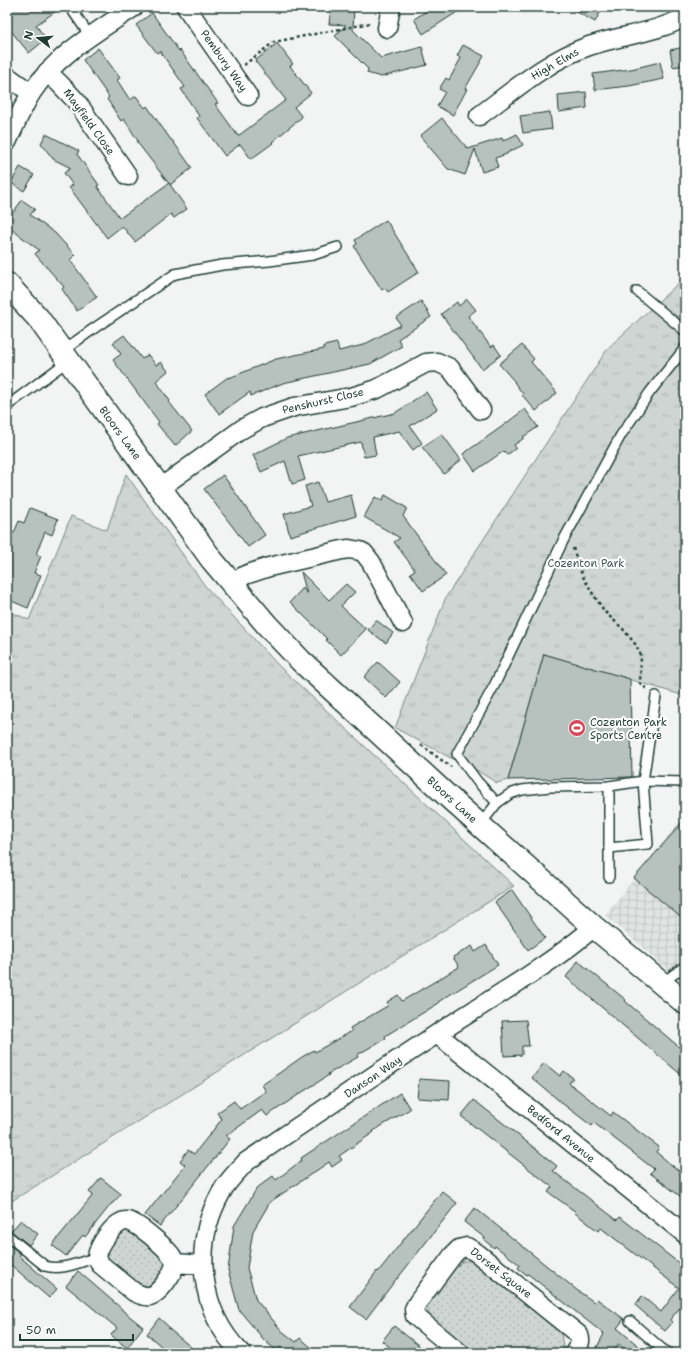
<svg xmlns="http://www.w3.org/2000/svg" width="692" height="1360" viewBox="0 0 692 1360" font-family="'Shantell Sans',sans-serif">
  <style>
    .industrial { fill: url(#industrial-grid) }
    .grass { fill: url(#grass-dots); stroke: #768984 }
    .park { fill: url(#park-tufts); stroke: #768984 }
    .building { fill: #b7c1bd; stroke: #1f3d34 }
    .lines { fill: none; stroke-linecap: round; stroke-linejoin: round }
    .lane-casing { stroke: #1f3d34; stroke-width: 12 }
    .street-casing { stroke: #1f3d34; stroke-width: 21 }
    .secondary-casing { stroke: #1f3d34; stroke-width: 25 }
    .path { stroke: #1f3d34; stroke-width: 2.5; stroke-dasharray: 3 3; stroke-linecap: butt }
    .lane { stroke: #fff; stroke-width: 9 }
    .street { stroke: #fff; stroke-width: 18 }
    .secondary { stroke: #fff; stroke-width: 22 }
    .labels { text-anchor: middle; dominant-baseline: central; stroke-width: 4; stroke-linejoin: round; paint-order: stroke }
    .street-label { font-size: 11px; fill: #1f3d34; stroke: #fff }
    .park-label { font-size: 11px; fill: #425b54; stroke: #fff }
    .poi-label { font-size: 11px; fill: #1f3d34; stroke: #fff; text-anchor: start }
  </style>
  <defs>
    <pattern id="industrial-grid" width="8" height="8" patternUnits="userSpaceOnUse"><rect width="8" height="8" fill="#e0e4e3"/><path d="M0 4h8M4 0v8" fill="none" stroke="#c0c4c3"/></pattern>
    <pattern id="grass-dots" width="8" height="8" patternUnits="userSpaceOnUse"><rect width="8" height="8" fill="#ced5d3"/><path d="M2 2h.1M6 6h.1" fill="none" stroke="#b0b8b6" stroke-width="1.8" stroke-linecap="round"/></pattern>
    <pattern id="park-tufts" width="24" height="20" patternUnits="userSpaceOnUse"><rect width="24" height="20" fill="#ced5d3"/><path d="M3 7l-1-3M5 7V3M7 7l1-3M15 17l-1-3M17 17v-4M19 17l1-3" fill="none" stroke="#b0b8b6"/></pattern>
  </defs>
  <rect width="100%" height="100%" fill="#f2f3f3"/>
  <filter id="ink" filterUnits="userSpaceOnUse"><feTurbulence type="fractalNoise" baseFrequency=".025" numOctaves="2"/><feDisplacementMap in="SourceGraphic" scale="8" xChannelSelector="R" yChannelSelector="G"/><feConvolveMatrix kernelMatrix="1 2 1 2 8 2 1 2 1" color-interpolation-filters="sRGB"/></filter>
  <g filter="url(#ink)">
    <path class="industrial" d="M 685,815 L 685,985 L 605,915 Z"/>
    <g class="grass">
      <path d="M 124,1225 L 169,1260 L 156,1282 L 147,1291 L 102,1258 Z"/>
      <path d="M 475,1260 L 560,1327 L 564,1353 L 469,1353 L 432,1322 L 425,1303 L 456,1262 Z"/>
    </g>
    <g class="park">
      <path d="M 685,277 L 685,696 L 544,654 L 508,780 L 497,783 L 478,771 L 460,763 L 395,728 L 446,597 L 608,348 Z"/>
      <path d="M 126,474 L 205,586 L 279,666 L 514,886 L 7,1204 L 7,1047 L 14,1042 L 7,1032 L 7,614 L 9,611 L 29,620 L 71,516 L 107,530 Z"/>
    </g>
    <g class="building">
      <path d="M 7,7 L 62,7 L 36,25 L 46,39 L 29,53 L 7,26 Z"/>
      <path d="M 331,7 L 354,7 L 353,30 L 381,58 L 422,47 L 427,65 L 381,77 L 367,73 L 368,69 L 335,36 L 346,25 L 329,24 Z"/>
      <path d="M 433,7 L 465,7 L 423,34 L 414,19 Z"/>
      <path d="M 568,7 L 603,7 L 595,22 Z"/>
      <path d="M 152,13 L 179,51 L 180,50 L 210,92 L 218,103 L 215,104 L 238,136 L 286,100 L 255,61 L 277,43 L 293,64 L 290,66 L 311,93 L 294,107 L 302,117 L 272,142 L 273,143 L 251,159 L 240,144 L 225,156 L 197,118 L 199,116 L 181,89 L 185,87 L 160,51 L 157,53 L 136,25 Z"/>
      <path d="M 463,45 L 484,56 L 465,89 L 467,89 L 453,115 L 437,106 L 445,92 L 439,89 L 446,78 L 449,80 L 461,58 L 457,56 Z"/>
      <path d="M 685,47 L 685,65 L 673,67 L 670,50 Z"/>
      <path d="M 98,48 L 120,78 L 117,80 L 130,100 L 136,96 L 145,108 L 147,106 L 171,140 L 172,140 L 192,168 L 170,185 L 137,142 L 138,141 L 124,119 L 121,121 L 107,99 L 109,97 L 83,60 Z"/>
      <path d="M 660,62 L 664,79 L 629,86 L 595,90 L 593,74 L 631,69 Z"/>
      <path d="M 586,92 L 587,108 L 559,112 L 558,95 Z"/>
      <path d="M 550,112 L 552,129 L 523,133 L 520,116 Z"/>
      <path d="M 442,118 L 468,149 L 502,138 L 503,141 L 517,134 L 523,145 L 507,153 L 507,154 L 495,158 L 498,167 L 482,172 L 475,149 L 465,175 L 448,169 L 420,136 Z"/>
      <path d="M 46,134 L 79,151 L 77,154 L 99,185 L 97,186 L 120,218 L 169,183 L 187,209 L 174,218 L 171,214 L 135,242 L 122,226 L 107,238 L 69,187 L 73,185 L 64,173 L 71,168 L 53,159 L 41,143 Z"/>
      <path d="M 20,167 L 34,175 L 24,191 L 11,183 Z"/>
      <path d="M 22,200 L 35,209 L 30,215 L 55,233 L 75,255 L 70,260 L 97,297 L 77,311 L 62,289 L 64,287 L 35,254 L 39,250 L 7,226 L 7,221 Z"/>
      <path d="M 386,220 L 419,272 L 388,292 L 385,288 L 382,290 L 354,246 L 357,244 L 355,240 Z"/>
      <path d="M 467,299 L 476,310 L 468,316 L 491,347 L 494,345 L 501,355 L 482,369 L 441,314 L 457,302 L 459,306 Z"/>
      <path d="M 421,301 L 431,317 L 398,339 L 402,346 L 370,364 L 283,383 L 251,396 L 250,392 L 219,414 L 205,394 L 228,377 L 229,378 L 276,359 L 324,349 L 324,346 L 337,343 L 339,351 L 363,345 L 401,325 L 396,318 Z"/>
      <path d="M 124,335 L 142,359 L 148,355 L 156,365 L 161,362 L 168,371 L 156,381 L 170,401 L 169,402 L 192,431 L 175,446 L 157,424 L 159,422 L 113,360 L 121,354 L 113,343 Z"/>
      <path d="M 522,345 L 534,359 L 531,362 L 557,393 L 536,411 L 522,395 L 523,394 L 514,382 L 515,382 L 499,364 Z"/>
      <path d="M 426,392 L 437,409 L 410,426 L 422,443 L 413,450 L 399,431 L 373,437 L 376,455 L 364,457 L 361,442 L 298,456 L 305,480 L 292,484 L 285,461 L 261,472 L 253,455 L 287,438 L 395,413 Z"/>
      <path d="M 525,409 L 538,427 L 523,437 L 524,438 L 514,445 L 516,448 L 507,455 L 504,451 L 475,471 L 463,454 L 500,428 Z"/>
      <path d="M 442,434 L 461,460 L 444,474 L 422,447 Z"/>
      <path d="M 223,475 L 265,535 L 248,547 L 204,489 Z"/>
      <path d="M 318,482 L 325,502 L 351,495 L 356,516 L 290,536 L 284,514 L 311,506 L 305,486 Z"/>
      <path d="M 385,495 L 407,508 L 403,516 L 446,575 L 423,591 L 410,573 L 415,570 L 394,542 L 400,538 L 364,517 L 375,497 L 382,501 Z"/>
      <path d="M 30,508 L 58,519 L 52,535 L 45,532 L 36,554 L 41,556 L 34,573 L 41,575 L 28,608 L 7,599 L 7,530 L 14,533 L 19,521 L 24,523 Z"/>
      <path d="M 301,572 L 329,600 L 346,584 L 355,592 L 341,606 L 366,629 L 341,655 L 326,640 L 327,639 L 290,602 L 303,588 L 307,594 Z"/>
      <path d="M 376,620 L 393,633 L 386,643 L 368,630 Z"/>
      <path d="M 544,654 L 630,679 L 632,777 L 508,780 Z"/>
      <path d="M 378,662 L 400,682 L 386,698 L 364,677 Z"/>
      <path d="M 685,819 L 685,921 L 634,878 Z"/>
      <path d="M 512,890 L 545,938 L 528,950 L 495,902 Z"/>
      <path d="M 486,945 L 498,965 L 438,1002 L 439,1003 L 385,1036 L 386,1038 L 357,1055 L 358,1057 L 328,1074 L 329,1075 L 301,1093 L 267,1116 L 262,1110 L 226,1136 L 230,1139 L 160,1226 L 145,1215 L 185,1165 L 180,1161 L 188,1150 L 194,1154 L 222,1119 L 217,1113 L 234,1101 L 240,1109 L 266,1091 L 262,1085 L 302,1057 L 314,1050 L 315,1052 L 352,1031 L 350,1028 L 389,1005 L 387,1002 L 398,995 L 402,1001 L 459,967 L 453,957 L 472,946 L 475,952 Z"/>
      <path d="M 578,961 L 626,1000 L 625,1001 L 685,1052 L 685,1078 L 566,977 Z"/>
      <path d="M 526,1020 L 529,1046 L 522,1046 L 522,1055 L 504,1056 L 502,1021 Z"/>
      <path d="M 544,1063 L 560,1076 L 564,1071 L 573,1078 L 569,1083 L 611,1116 L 613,1112 L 659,1147 L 656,1152 L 685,1176 L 685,1200 L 650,1173 L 654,1169 L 594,1123 L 592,1126 L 563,1104 L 532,1078 Z"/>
      <path d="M 419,1079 L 450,1081 L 449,1100 L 417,1098 Z"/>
      <path d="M 400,1093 L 410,1109 L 373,1131 L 374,1132 L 339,1156 L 342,1160 L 332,1167 L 329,1162 L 270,1202 L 253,1231 L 247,1268 L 256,1300 L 282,1331 L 296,1342 L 300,1338 L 318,1353 L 287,1353 L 280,1347 L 277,1351 L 265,1341 L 239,1310 L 228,1270 L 234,1226 L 257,1188 L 273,1176 L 276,1180 L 302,1160 L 301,1158 Z"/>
      <path d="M 474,1100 L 557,1166 L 553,1171 L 617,1220 L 620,1217 L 685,1268 L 685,1301 L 670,1320 L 673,1322 L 665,1331 L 635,1305 L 642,1296 L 661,1312 L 679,1288 L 601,1228 L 598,1231 L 575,1213 L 576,1212 L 548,1192 L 552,1187 L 461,1116 Z"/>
      <path d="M 101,1178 L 121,1194 L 113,1203 L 112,1203 L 85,1237 L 83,1235 L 66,1256 L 52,1245 L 93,1195 L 89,1192 Z"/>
      <path d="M 442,1191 L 457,1203 L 397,1279 L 397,1278 L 366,1319 L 350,1307 L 377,1271 L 378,1272 Z"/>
      <path d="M 475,1208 L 578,1291 L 594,1302 L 597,1299 L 624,1319 L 617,1328 L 647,1353 L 630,1353 L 618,1344 L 614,1353 L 603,1353 L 596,1349 L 604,1334 L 528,1274 L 527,1275 L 518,1268 L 520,1265 L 495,1246 L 494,1248 L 484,1240 L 485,1238 L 464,1222 Z"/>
      <path d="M 21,1220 L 38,1234 L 29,1245 L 11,1231 Z"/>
      <path d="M 7,1243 L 21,1254 L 19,1256 L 57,1289 L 49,1298 L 11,1265 L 7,1270 Z"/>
      <path d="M 78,1271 L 122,1309 L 122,1310 L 143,1327 L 127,1348 L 111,1335 L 117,1328 L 66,1286 Z"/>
      <path d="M 159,1318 L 169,1327 L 168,1328 L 198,1353 L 169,1353 L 147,1334 Z"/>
      <path d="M 394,1326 L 403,1333 L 428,1353 L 397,1353 L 382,1341 Z"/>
    </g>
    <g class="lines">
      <g class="lane-casing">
        <g id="lane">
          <path d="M 70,7 L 90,36"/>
          <path d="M 637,291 L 685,331"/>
          <path d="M 61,352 L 96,327 L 175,274 L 222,265 L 269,261 L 313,255 L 338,247"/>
          <path d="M 7,406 L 68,361"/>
          <path d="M 609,786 L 609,848 L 648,844 L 643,781 L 656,696"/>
          <path d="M 497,803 L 477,781 L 457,754 L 495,684 L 563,541 L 621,435 L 650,392 L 685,348"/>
          <path d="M 480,825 L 497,803 L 510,794 L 522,790 L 550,787 L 609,786 L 643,781 L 685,782"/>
          <path d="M 609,848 L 609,877"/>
          <path d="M 662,983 L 685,966"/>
          <path d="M 7,1235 L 45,1266 C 62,1271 80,1262 97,1257"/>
          <path d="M 630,1321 L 662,1349 L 669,1353"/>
        </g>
      </g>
      <g class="street-casing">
        <g id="street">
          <path d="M 186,7 L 248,96"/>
          <path d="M 387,28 L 391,7"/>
          <path d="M 47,72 L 59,83 L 76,101 L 128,176"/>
          <path d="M 7,76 L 31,93"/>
          <path d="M 479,116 C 514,90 548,60 589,46 C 621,35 656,33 685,17"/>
          <path d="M 7,142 C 15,125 22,108 32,92 C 57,54 97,32 134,7"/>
          <path d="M 160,488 L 242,429 L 262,418 L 294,407 L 351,397 L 377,389 L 426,363 L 437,362 L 450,368 L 481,410"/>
          <path d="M 231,584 L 245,575 L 269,567 L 342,550 L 349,549 L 360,551 L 364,553 L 371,562 L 403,623"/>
          <path d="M 437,1034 L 685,1234"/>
          <path d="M 175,1263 C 174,1261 173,1257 171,1255 C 165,1247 137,1222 127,1221 C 115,1220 98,1246 97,1257 L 100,1264 L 134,1292 C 139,1294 144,1297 150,1296 C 159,1294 174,1273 175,1263 L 203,1265"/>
          <path d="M 241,1353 C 199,1311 192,1244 221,1193 C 227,1181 237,1172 246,1162 C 312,1117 378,1072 446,1028 C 495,996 549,966 594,927"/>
          <path d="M 460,1353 L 415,1316 L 414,1309 L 418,1302 L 453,1255 L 459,1249 L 467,1247 L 477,1253 L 579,1335 C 582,1343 578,1347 574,1353"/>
        </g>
      </g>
      <g class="secondary-casing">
        <path id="secondary" d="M 7,284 L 38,318 L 212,560 L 267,625 L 301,661 L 454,802 L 594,927 L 685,1003"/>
      </g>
      <g class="path">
        <path d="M 244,65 L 274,42 L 371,23"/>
        <path d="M 573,548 L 582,575 L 593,594 L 605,612 L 623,629 L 636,645 L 641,656 L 640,683 L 648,690"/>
        <path d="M 421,745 L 451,767"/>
      </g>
      <use href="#lane" class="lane"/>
      <use href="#street" class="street"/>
      <use href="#secondary" class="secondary"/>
    </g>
  </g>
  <defs>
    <g id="stadium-disc" transform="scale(0.9)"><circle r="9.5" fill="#d1495b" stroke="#fff"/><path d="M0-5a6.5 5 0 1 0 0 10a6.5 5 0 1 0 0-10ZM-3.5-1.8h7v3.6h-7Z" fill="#fff"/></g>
  </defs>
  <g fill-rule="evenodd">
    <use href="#stadium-disc" x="577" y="728"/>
  </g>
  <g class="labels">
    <g class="street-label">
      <text transform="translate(224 61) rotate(55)">Pembury Way</text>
      <text transform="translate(555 64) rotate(-30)">High Elms</text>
      <text transform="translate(89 122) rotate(54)">Mayfield Close</text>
      <text transform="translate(323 401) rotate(-13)">Penshurst Close</text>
      <text transform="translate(120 433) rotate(54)">Bloors Lane</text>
      <text transform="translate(452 800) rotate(42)">Bloors Lane</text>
      <text transform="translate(373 1077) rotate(-34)">Danson Way</text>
      <text transform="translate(561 1134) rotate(39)">Bedford Avenue</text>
      <text transform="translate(501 1273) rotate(38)">Dorset Square</text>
    </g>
    <g class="park-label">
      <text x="586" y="563">Cozenton Park</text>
    </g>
    <g class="poi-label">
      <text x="590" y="722">Cozenton Park<tspan x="590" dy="13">Sports Centre</tspan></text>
    </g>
  </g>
  <rect width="692" height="1360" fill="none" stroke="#fff" stroke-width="24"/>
  <rect x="12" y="12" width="668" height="1336" fill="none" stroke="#1f3d34" stroke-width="1.5" filter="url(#ink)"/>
  <g transform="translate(38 38) rotate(286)" stroke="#ffffff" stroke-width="3" paint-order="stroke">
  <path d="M0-3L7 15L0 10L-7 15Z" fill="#1f3d34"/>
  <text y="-6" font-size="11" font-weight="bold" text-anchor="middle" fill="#1f3d34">N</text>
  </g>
  <path d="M20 1334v6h113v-6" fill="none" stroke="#1f3d34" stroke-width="2"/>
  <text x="26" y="1334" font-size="12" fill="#1f3d34" stroke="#ffffff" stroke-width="3" paint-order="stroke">50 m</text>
</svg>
